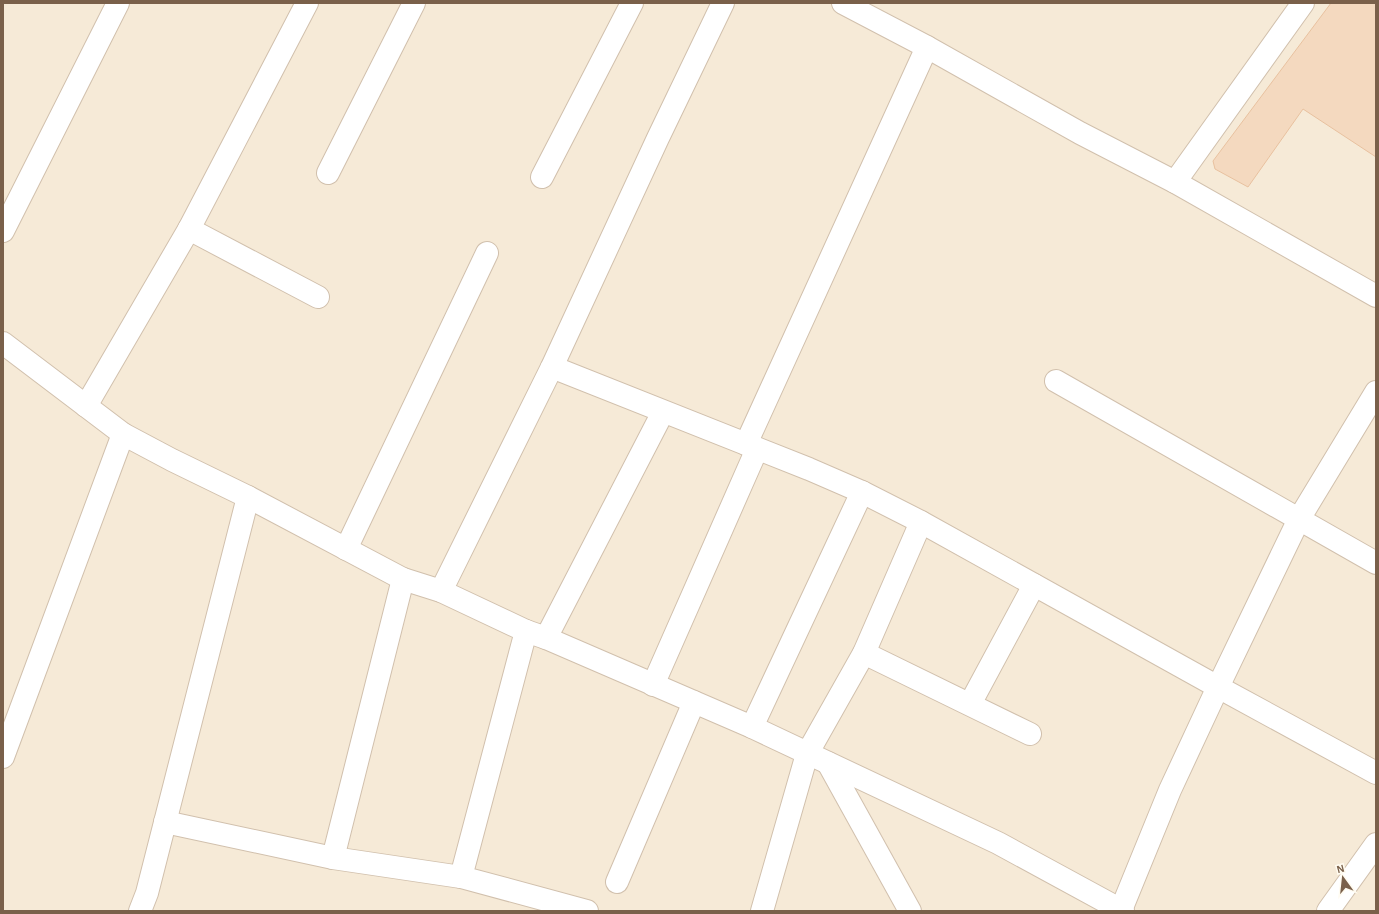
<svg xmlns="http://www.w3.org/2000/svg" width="1379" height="914" viewBox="0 0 1379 914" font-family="'Alegreya Sans',sans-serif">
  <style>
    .residential { fill: #f6ead7 }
    .building { fill: #f4d9bf; stroke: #e8c19f }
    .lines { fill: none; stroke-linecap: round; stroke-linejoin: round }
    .minor-casing { stroke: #d1c0ad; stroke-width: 24 }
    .minor { stroke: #fff; stroke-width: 22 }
  </style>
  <rect width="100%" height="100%" fill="#fdf7e9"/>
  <rect class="residential" x="3" y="3" width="1373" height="908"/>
  <path class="building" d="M 1331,3 L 1376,3 L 1376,157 L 1303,109 L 1248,187 L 1215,169 L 1213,161 Z"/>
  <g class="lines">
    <g class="minor-casing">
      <g id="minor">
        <path d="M 843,3 L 927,47 L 1080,133 L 1175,182 L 1376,296"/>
        <path d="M 328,173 L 414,3"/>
        <path d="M 542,177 L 632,3"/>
        <path d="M 1175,182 L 1303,3"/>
        <path d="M 189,229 L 318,297"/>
        <path d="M 3,231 L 118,3"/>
        <path d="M 3,343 L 123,434 L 172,460 L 248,497 L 403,579 L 441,591 L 526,631 L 546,638 L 752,727 L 998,843 L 1123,911"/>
        <path d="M 552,367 L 809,469 L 862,492 L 921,522 L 1218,687 L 1376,773"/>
        <path d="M 1056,381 L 1376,563"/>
        <path d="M 86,406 L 189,229 L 307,3"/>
        <path d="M 746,444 L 927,47"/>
        <path d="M 346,549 L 487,253"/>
        <path d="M 441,591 L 552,367 L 658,138 L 723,3"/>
        <path d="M 546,638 L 663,412"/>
        <path d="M 864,653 L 1030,734"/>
        <path d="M 653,685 L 757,449"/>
        <path d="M 970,704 L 1034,585"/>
        <path d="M 752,727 L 862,492"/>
        <path d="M 3,757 L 123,434"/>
        <path d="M 828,763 L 910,911"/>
        <path d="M 165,822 L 333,858 L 461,877 L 587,911"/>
        <path d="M 333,858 L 403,579"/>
        <path d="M 461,877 L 526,631"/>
        <path d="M 617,882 L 694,702"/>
        <path d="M 1121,910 L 1170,790 L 1218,687 L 1299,519 L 1376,392"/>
        <path d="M 140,911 L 147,893 L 248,497"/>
        <path d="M 762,911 L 807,754 L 864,653 L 921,522"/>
        <path d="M 1328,911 L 1376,844"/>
      </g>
    </g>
    <use href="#minor" class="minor"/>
  </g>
  <rect width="1379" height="914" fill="none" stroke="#7a604a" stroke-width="8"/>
  <g transform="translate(1343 878) rotate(345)" stroke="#fffbf0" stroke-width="3" paint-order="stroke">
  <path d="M0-3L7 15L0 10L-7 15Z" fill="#7a604a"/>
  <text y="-6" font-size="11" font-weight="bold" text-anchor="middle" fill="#7a604a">N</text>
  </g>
</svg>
